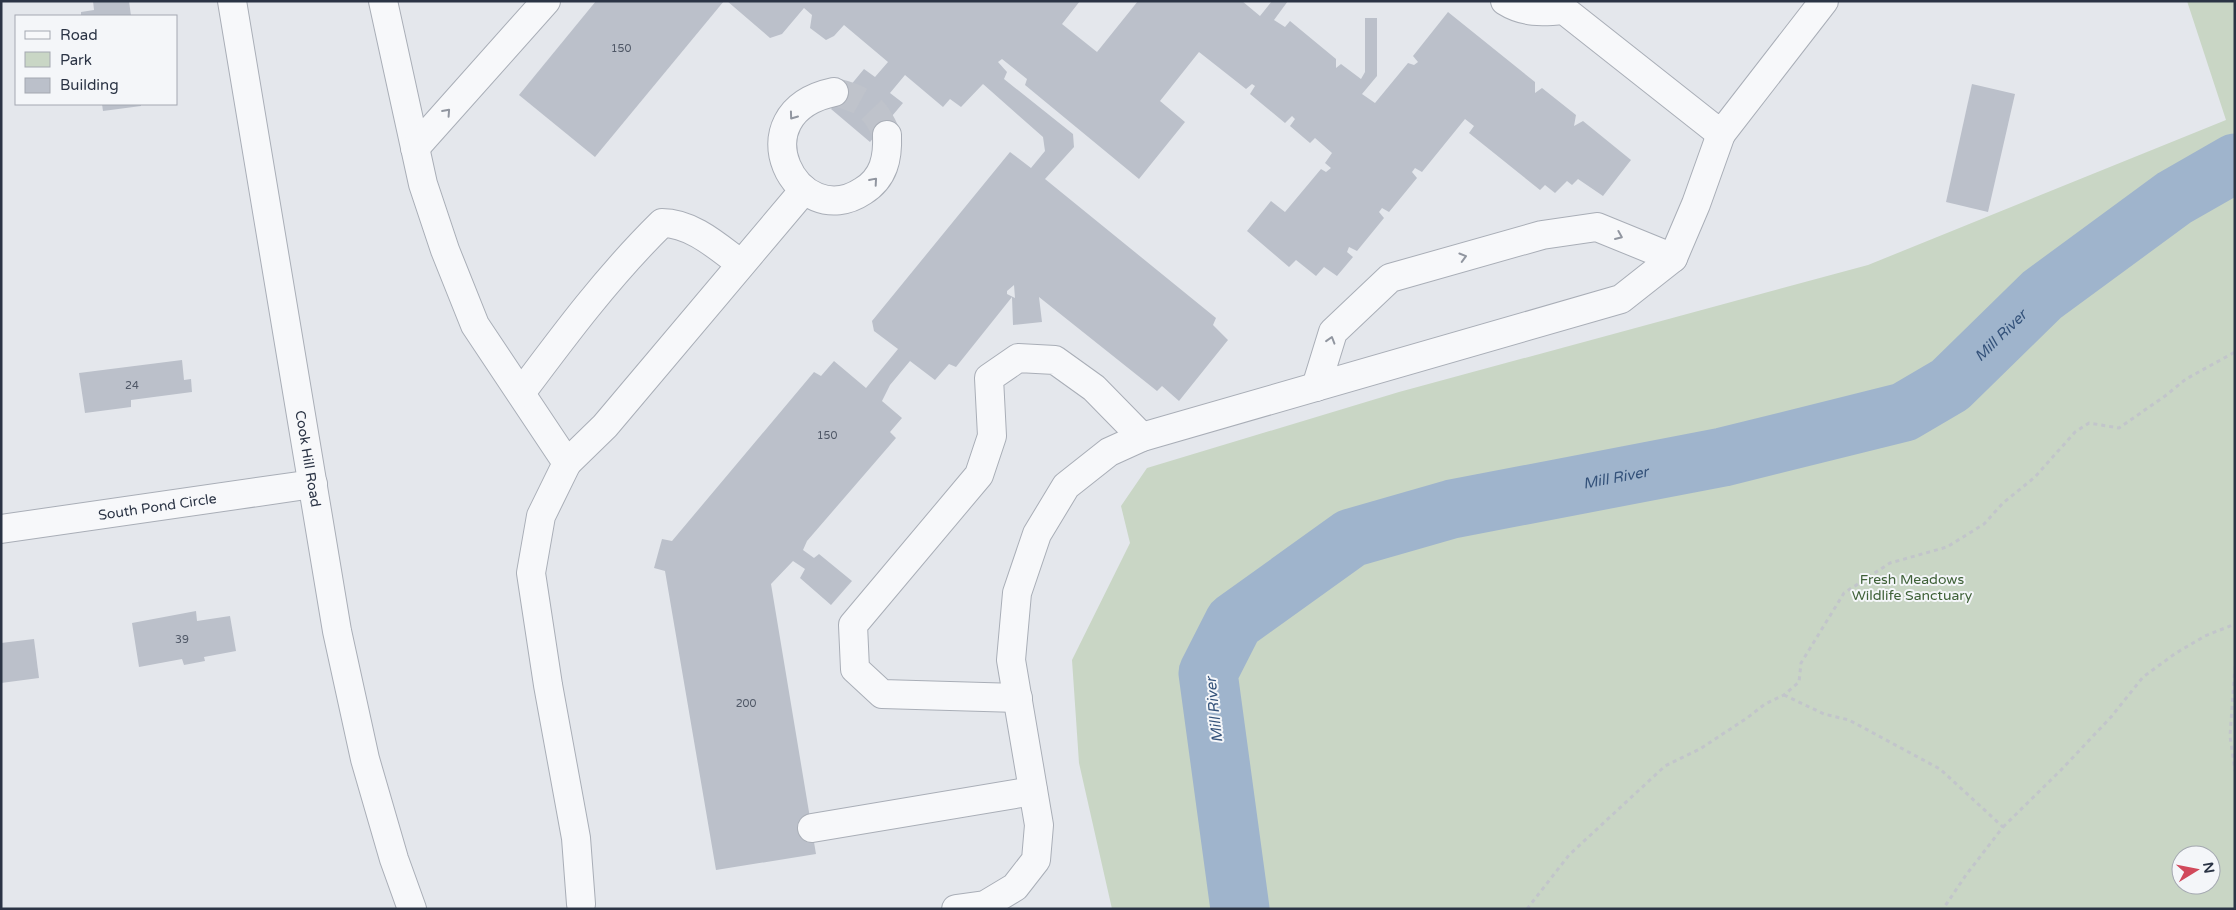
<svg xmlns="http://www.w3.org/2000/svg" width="2236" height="910" viewBox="0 0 2236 910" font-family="'Varela Round',sans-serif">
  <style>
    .green { fill: #c9d6c5; fill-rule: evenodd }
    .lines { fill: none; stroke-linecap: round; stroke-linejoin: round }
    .river { stroke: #9fb4cc; stroke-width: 59 }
    .building { fill: #bbc0ca; fill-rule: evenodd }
    .minor-tunnel { stroke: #bfc3cb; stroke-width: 28; stroke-dasharray: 28 14; stroke-linecap: butt }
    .minor-casing { stroke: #a9aeb7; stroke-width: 30 }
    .path { stroke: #c2c5cb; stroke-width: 3; stroke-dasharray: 4 4; stroke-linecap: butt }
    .minor { stroke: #f7f8fa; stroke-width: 28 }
    .oneway { stroke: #9196a0 }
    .labels { text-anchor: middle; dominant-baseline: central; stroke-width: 4; stroke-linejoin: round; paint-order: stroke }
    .number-label { font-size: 11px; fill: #4f5766 }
    .street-label { font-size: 14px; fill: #2b3445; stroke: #f4f6f9 }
    .park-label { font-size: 14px; fill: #3f6138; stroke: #f4f6f9 }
    .water-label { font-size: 15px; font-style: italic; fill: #34527a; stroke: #f4f6f9 }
  </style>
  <rect width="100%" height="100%" fill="#e4e7ec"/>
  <path class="green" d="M 2187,1 L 2235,1 L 2235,909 L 1112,909 L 1079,763 L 1072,660 L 1130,543 L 1121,506 L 1147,468 L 1399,392 L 1868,265 L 2226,120 ZM 2181,855 L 2211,855 L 2211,885 L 2181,885 Z"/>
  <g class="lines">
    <path class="river" id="s1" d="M 1240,909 L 1208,673 L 1234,622 L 1351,538 L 1452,509 L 1723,457 L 1904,412 L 1950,385 L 2042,295 L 2174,198 L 2235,163"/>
  </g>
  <g class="building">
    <path d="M 93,1 L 129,1 L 131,16 L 81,16 L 81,12 L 94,10 Z"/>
    <path d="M 596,1 L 724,1 L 595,157 L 519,95 Z"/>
    <path d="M 727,1 L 1080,1 L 1062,24 L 1097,52 L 1138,1 L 1242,1 L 1260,16 L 1272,1 L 1288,1 L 1274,20 L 1285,27 L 1290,21 L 1336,59 L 1336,68 L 1341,64 L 1361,79 L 1365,72 L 1365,18 L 1377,18 L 1377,76 L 1362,94 L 1375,103 L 1408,63 L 1414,65 L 1418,62 L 1413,56 L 1448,12 L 1535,82 L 1535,93 L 1542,88 L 1576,115 L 1574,126 L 1583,121 L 1631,160 L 1603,196 L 1578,179 L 1572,185 L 1567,181 L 1555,193 L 1545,185 L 1540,190 L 1469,133 L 1474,126 L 1465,119 L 1422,172 L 1415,168 L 1412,172 L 1417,178 L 1389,212 L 1382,208 L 1379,212 L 1384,218 L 1357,251 L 1349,247 L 1347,252 L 1353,257 L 1337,276 L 1324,267 L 1316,276 L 1296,260 L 1289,267 L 1247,231 L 1271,201 L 1285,212 L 1321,169 L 1326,172 L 1331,168 L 1325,163 L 1332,153 L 1315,138 L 1310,143 L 1290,126 L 1295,119 L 1292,116 L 1285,123 L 1250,94 L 1255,86 L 1252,84 L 1246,89 L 1199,52 L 1160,101 L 1185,122 L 1139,179 L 1025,85 L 1027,79 L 1002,59 L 998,62 L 1007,72 L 1004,79 L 1073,134 L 1074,147 L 1045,179 L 1216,318 L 1213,325 L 1228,340 L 1179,401 L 1162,386 L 1157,391 L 1039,297 L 1042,322 L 1013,325 L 1012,297 L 956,367 L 949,364 L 935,380 L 910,361 L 890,385 L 882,401 L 902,418 L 890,432 L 896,438 L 807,541 L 803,550 L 814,558 L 819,554 L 852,581 L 831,605 L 800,578 L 805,569 L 793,561 L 771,584 L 816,854 L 716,870 L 665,571 L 654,568 L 662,539 L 672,541 L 814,372 L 821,376 L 834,361 L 866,388 L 898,349 L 874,331 L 872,321 L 1010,152 L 1031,168 L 1045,151 L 1043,137 L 983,84 L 961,107 L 950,99 L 943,107 L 905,75 L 890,93 L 903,103 L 870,142 L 831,109 L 864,69 L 875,77 L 888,62 L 844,25 L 834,36 L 826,40 L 810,28 L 812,15 L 804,8 L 782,34 L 770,38 ZM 1014,285 L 1015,298 L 1007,294 L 1007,291 Z"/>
    <path d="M 1972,84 L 2015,94 L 1988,212 L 1946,202 Z"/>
    <path d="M 102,104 L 141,104 L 141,106 L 103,111 Z"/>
    <path d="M 182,360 L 184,380 L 191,379 L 192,392 L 131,400 L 131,407 L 85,413 L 79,373 Z"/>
    <path d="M 196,611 L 197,621 L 230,616 L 236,651 L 204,657 L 205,661 L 184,665 L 182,659 L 139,667 L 132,623 Z"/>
    <path d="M 34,639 L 39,678 L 1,683 L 1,643 Z"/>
  </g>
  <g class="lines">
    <path class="minor-tunnel" d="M 834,92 C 864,99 875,107 887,135"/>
    <g class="minor-casing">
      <g id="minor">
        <path id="s2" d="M 232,1 L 337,631 L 365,759 L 394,859 L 412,909"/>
        <path d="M 383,1 L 423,184 L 445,250 L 475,325 L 567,463 L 541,516 L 531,573 L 548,685 L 576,838 L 581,904"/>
        <path d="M 1505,1 C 1524,13 1542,12 1564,10 L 1721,134 L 1824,1"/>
        <path d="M 834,92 C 735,113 797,235 863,191 C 884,178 888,158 887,135"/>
        <path d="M 415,148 L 546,1"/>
        <path d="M 1316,387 L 1333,332 L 1390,278 L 1542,235 L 1597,227 L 1673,258"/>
        <path d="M 521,393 C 565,334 609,275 662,223 C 692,223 718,247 741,264"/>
        <path d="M 567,463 L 605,426 L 804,190"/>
        <path id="s3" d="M 1,529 L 313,484"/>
        <path d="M 1018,698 L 882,694 L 855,669 L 853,625 L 979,475 L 992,436 L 989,378 L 1018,358 L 1055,360 L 1094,388 L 1142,437"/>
        <path d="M 812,828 L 1033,791"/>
        <path d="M 956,909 L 985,905 L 1015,887 L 1036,860 L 1039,825 L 1011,660 L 1017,593 L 1037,534 L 1066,486 L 1109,452 L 1142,437 L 1621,299 L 1673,258 L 1696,204 L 1721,134"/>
      </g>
    </g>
    <g class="path">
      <path d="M 2235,666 L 2230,736 L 2235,771"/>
      <path d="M 1784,695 L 1824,714 L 1849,720 L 1940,769 L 2003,827 L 1966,875 L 1943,909"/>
      <path d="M 2003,827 L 2062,769 L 2111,717 L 2143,677 L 2176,653 L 2205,636 L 2235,624"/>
      <path d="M 1527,909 L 1569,855 L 1665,766 L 1700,749 L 1747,718 L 1765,704 L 1784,695 L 1799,682 L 1801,663 L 1844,593 L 1890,563 L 1947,547 L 1984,524 L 2003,503 L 2035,477 L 2075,432 L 2089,423 L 2119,428 L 2165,396 L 2186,379 L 2235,352"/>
    </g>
    <use href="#minor" class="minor"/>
  </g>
  <defs><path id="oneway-chevron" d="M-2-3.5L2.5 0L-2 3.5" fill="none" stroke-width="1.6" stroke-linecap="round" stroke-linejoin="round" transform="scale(1.25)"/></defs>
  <g class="oneway">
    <use href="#oneway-chevron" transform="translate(447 112) rotate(-48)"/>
    <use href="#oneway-chevron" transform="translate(793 116) rotate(126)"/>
    <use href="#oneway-chevron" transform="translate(874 181) rotate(-49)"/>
    <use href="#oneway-chevron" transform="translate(1619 236) rotate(23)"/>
    <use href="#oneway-chevron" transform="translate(1463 257) rotate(-16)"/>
    <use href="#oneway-chevron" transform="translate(1331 340) rotate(-73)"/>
  </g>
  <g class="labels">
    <g class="number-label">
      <text x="621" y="48">150</text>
      <text x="132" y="385">24</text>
      <text x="827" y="435">150</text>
      <text x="182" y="639">39</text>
      <text x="746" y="703">200</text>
    </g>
    <g class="street-label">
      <text stroke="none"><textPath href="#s2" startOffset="464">Cook Hill Road</textPath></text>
      <text stroke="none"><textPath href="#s3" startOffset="158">South Pond Circle</textPath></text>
    </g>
    <g class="park-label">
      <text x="1912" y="579">Fresh Meadows<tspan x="1912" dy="16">Wildlife Sanctuary</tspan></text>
    </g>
    <g class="water-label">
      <text stroke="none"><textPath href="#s1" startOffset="1131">Mill River</textPath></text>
      <text stroke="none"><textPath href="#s1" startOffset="711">Mill River</textPath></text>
      <text transform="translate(1214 710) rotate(-96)">Mill River</text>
    </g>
  </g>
  <rect width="2236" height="910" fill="none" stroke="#2b3445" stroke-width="5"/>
  <rect x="15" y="15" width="162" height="90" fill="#f4f6f9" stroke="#a4a8b1"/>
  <rect x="25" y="31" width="25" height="8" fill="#f7f8fa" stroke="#a4a8b1"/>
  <text x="60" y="40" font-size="15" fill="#2b3445">Road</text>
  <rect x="25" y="52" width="25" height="15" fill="#c9d6c5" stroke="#a4a8b1"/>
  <text x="60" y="65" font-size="15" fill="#2b3445">Park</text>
  <rect x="25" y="78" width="25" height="15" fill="#bbc0ca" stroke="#a4a8b1"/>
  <text x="60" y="90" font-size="15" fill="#2b3445">Building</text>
  <g transform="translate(2196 870) rotate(80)"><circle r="24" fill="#f4f6f9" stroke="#a4a8b1"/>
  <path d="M0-4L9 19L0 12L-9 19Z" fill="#d1495b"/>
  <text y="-8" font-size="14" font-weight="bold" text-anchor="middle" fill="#2b3445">N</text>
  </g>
</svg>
